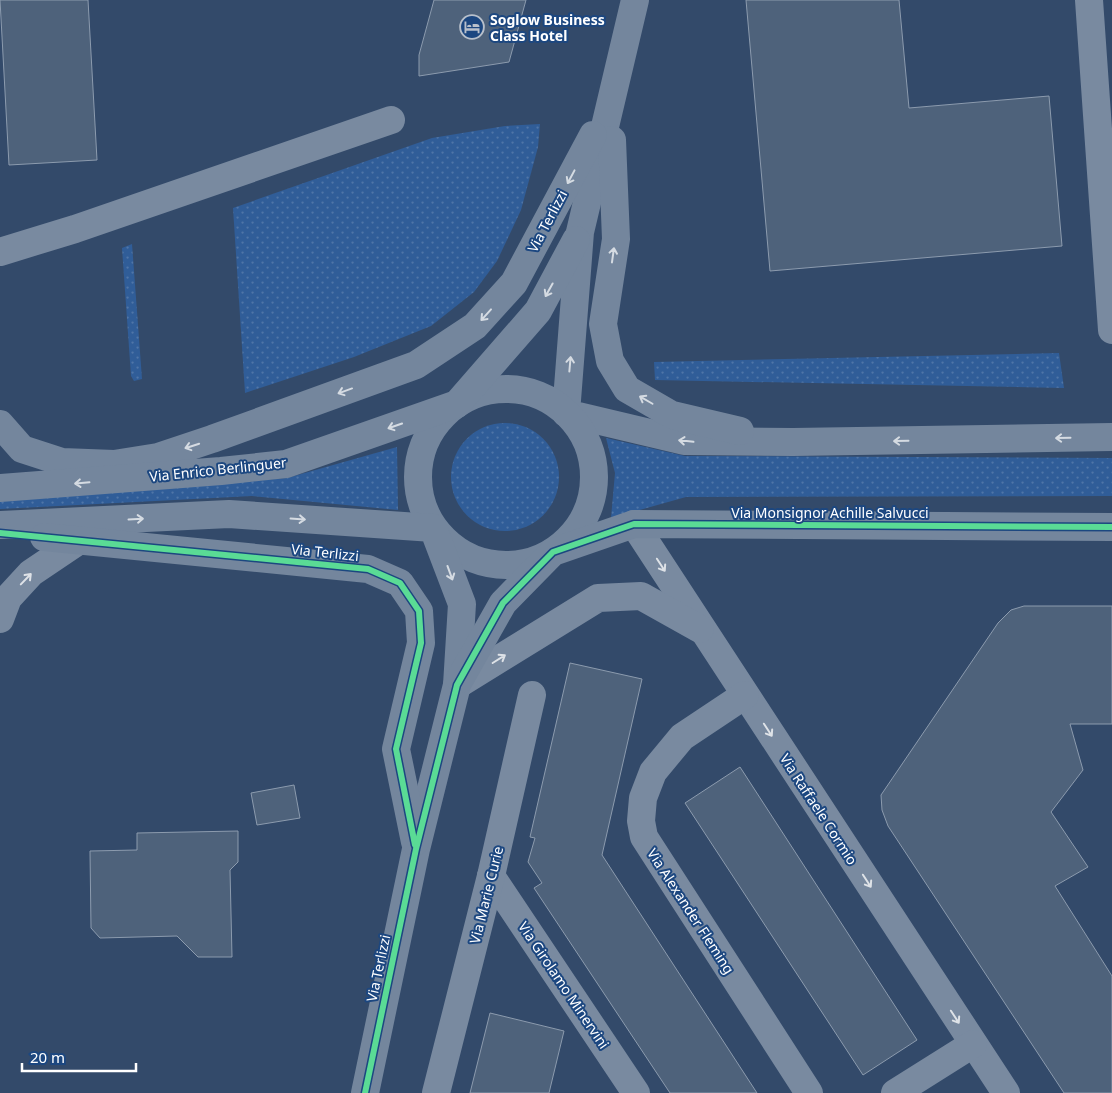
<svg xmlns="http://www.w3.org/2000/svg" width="1112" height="1093" viewBox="0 0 1112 1093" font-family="'Noto Sans',sans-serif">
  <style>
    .grass { fill: url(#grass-dots) }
    .building { fill: #4e627b; stroke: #8c9bae }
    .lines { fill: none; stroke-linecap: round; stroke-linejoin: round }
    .street { stroke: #798aa0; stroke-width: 28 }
    .secondary { stroke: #74869d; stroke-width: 28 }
    .cycleway-casing { stroke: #1c4780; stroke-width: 9 }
    .cycleway { stroke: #5adb95; stroke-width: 6 }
    .oneway { stroke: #d5dbe2 }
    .oneway2 { stroke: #dee2e7 }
    .labels { text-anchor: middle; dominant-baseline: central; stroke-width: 4; stroke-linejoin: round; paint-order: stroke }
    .poi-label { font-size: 14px; font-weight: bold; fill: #fff; stroke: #1c4780; text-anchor: start }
    .street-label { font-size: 14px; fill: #fff; stroke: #1c4780 }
  </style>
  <defs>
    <pattern id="grass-dots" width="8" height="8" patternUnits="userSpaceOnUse" patternTransform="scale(1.25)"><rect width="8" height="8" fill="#305d98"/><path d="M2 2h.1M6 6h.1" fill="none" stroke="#4f75a7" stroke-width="1.8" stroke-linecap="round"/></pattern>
  </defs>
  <rect width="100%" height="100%" fill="#334a6a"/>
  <g class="grass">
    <path d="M 540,124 L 538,147 L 521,210 L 497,261 L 474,292 L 431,326 L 354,357 L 245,393 L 233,208 L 432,138 L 505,126 Z"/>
    <path d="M 132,244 L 142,379 L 134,381 L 131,376 L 122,248 Z"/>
    <path d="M 1059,353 L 1064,388 L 655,380 L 654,362 Z"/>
    <circle cx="505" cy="477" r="54"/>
    <path d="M 606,438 L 685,456 L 1112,458 L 1112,496 L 686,497 L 611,518 L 615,473 Z"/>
    <path d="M 397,447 L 398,510 L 252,496 L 0,509 L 0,496 L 217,484 L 287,478 Z"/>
  </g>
  <g class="building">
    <path d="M 0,0 L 88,0 L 97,160 L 9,165 Z"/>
    <path d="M 434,0 L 526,0 L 509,62 L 419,76 L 419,55 Z"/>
    <path d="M 746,0 L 899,0 L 909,108 L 1049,96 L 1062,246 L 770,271 Z"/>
    <path d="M 1024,606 L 1112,606 L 1112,724 L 1070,724 L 1083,770 L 1051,812 L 1088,867 L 1055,886 L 1112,976 L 1112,1093 L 1064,1093 L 888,826 L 882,810 L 881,795 L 998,623 L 1011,610 Z"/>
    <path d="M 570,663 L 642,679 L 602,855 L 757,1093 L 670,1093 L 534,888 L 542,883 L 528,862 L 535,838 L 530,837 Z"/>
    <path d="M 740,767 L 917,1040 L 863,1075 L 685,803 Z"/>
    <path d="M 294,785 L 300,818 L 257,825 L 251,793 Z"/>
    <path d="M 238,831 L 238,862 L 230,870 L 232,957 L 198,957 L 177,936 L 100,938 L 91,928 L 90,851 L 137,850 L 137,833 Z"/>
    <path d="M 490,1013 L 564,1031 L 549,1093 L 470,1093 Z"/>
  </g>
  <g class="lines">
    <g class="street">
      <path d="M 1089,0 L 1112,330"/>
      <path d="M 0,252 L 75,229 L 391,120"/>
      <path d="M 634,524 L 1006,1093"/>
      <path d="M 0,619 L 8,598 L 31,573 L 80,540"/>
      <path d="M 457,685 L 598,598 L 641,596 L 700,629"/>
      <path d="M 745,695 L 682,737 L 653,772 L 643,798 L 641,821 L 644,837 L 809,1093"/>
      <path d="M 491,876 L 636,1093"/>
      <path d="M 436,1093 L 491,876 L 532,695"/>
      <path d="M 895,1093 L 973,1044"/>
    </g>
    <g class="secondary">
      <path d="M 635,0 L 580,232 L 566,413 L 684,441 L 793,442 L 1112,437"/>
      <path d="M 612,140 L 616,239 L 603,324 L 610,361 L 627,389 L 672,415 L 740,431"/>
      <circle cx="506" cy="477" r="88"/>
      <path d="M 0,424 L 22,449 L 62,462 L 114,464 L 158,457 L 212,439 L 416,365 L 475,326 L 514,283 L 593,135"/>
      <path d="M 0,488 L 221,471 L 286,464 L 457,404 L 538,311 L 576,240"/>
      <path d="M 0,525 L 229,514 L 433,528 L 462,604 L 457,685 L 416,849 L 365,1093"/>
      <path d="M 44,537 L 368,569 L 400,583 L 419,611 L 421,643 L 396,749 L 415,842"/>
      <path d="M 460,679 L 503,603 L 553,552 L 634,524 L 1112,527"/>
    </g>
    <g class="cycleway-casing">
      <g id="cycleway">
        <path d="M 0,533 L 368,569 L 400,583 L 419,611 L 421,643 L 396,749 L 415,845"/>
        <path d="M 365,1093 L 416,849 L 457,685 L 503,603 L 553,552 L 634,524 L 1112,527"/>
      </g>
    </g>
    <use href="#cycleway" class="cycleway"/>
  </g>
  <defs><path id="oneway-shaft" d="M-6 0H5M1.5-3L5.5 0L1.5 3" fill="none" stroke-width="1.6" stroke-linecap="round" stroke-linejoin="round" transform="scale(1.25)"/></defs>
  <g class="oneway">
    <use href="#oneway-shaft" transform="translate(571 177) rotate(118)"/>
    <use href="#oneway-shaft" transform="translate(613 255) rotate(-82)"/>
    <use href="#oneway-shaft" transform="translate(549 290) rotate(119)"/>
    <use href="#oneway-shaft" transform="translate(486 315) rotate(132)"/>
    <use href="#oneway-shaft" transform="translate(570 364) rotate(-85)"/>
    <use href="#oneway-shaft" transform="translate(345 391) rotate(160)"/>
    <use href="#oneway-shaft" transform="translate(646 400) rotate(-150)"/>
    <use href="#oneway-shaft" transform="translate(395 426) rotate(161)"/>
    <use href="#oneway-shaft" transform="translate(1063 438) rotate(179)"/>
    <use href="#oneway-shaft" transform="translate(686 441) rotate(-174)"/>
    <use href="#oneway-shaft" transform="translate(901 441) rotate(179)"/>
    <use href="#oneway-shaft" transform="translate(192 446) rotate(162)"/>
    <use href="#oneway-shaft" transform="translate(82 483) rotate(175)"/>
    <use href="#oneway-shaft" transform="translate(136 519) rotate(-3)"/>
    <use href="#oneway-shaft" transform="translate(298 519) rotate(4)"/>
    <use href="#oneway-shaft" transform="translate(450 573) rotate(70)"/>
  </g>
  <g class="oneway2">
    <use href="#oneway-shaft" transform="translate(661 565) rotate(57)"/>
    <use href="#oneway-shaft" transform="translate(26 579) rotate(-46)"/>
    <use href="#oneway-shaft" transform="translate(499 659) rotate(-32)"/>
    <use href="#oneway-shaft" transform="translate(768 730) rotate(57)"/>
    <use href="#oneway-shaft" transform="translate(867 881) rotate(57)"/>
    <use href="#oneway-shaft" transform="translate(955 1017) rotate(57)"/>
  </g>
  <defs>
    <g id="hotel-ring" transform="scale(1.25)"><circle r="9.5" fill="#1c4780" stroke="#b8c0cb" stroke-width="1.5"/><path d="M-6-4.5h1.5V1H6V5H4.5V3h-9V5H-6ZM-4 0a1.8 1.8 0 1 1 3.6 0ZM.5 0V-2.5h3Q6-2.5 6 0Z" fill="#b8c0cb"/></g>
  </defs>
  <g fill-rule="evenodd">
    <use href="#hotel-ring" x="472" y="27"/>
  </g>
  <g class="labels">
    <g class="poi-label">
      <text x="490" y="19">Soglow Business<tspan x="490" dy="16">Class Hotel</tspan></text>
    </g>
    <g class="street-label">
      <text transform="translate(547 221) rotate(-62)">Via Terlizzi</text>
      <text transform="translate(218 469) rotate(-6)">Via Enrico Berlinguer</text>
      <text x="830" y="512">Via Monsignor Achille Salvucci</text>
      <text transform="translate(325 552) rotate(6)">Via Terlizzi</text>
      <text transform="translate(819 809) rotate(57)">Via Raffaele Cormio</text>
      <text transform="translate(486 895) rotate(-76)">Via Marie Curie</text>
      <text transform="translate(691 911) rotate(57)">Via Alexander Fleming</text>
      <text transform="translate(378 968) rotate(-78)">Via Terlizzi</text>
      <text transform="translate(564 985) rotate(56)">Via Girolamo Minervini</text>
    </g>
  </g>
  <path d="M22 1063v8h114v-8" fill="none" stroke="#ffffff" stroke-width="2.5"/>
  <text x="30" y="1063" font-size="15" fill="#ffffff" stroke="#1c4780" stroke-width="4" paint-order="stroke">20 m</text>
</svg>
